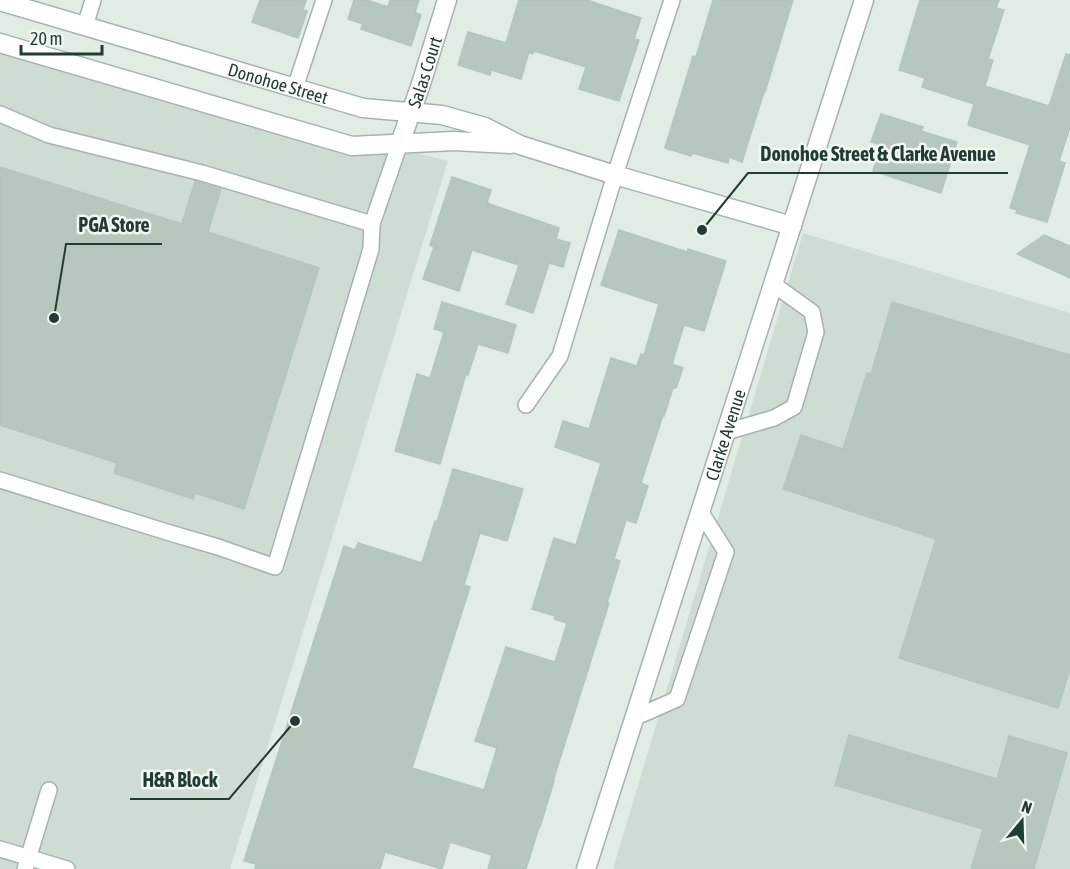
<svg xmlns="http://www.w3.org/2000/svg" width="1070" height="869" viewBox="0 0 1070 869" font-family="'Asap Condensed',sans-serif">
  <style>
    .built { fill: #cfdcd4 }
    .building { fill: #b6c7be; stroke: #b3c6bc; stroke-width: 1.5 }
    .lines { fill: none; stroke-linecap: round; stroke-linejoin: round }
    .service-casing { stroke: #a4b4ac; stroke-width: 18 }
    .minor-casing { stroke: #a4b4ac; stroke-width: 21 }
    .service { stroke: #fff; stroke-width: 15 }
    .minor { stroke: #fff; stroke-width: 18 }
    .labels { text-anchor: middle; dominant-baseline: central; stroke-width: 5; stroke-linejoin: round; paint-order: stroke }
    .street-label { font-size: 18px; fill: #213d32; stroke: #f1f8f4 }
    .leader { fill: none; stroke: #213d32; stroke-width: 2 }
    .callout-dot { fill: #213d32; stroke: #f1f8f4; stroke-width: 2 }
    .callout-label { font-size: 20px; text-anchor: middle; font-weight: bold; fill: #213d32; stroke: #f1f8f4; stroke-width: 5; stroke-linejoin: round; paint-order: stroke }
  </style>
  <rect width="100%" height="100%" fill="#e1ece5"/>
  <g class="built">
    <path d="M 0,47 L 448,161 L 230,869 L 0,869 Z"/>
    <path d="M 803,233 L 1070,313 L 1070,869 L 613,869 Z"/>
  </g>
  <g class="building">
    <path d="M 260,0 L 306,0 L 303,10 L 307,11 L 298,38 L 252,22 Z"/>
    <path d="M 354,0 L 367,0 L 388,7 L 390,0 L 419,0 L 415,12 L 421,15 L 411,46 L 361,29 L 363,24 L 348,19 Z"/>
    <path d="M 519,0 L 587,0 L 641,18 L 634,39 L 639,40 L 619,101 L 579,89 L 586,67 L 534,51 L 533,54 L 529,52 L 521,79 L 491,70 L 490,75 L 458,65 L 468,32 L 506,43 Z"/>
    <path d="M 713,0 L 793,0 L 765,92 L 764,92 L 742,162 L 729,157 L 728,163 L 692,153 L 691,156 L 665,148 L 693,56 L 696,57 Z"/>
    <path d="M 920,0 L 999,0 L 996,8 L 1004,10 L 988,59 L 993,60 L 985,86 L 1049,106 L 1066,54 L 1070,55 L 1070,127 L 1059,161 L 1065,163 L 1047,222 L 1016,213 L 1017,210 L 1010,208 L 1030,145 L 968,125 L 974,104 L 922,87 L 925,78 L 899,70 Z"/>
    <path d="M 881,114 L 923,127 L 921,131 L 957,142 L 941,193 L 873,171 L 881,145 L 871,142 Z"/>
    <path d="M 0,167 L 182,224 L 195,181 L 221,189 L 208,232 L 319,268 L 244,509 L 195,493 L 193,499 L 114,473 L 117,463 L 0,425 Z"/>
    <path d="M 452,177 L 491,190 L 487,203 L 559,228 L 556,239 L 570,243 L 563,267 L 549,263 L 533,313 L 506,304 L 519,265 L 472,250 L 459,291 L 423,279 L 434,247 L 430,245 Z"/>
    <path d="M 619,230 L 687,252 L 688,249 L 726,261 L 704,331 L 684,325 L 672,364 L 683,368 L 676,388 L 673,388 L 664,416 L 663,415 L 641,483 L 648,486 L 636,523 L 626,520 L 614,559 L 620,561 L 607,603 L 609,603 L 553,781 L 554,781 L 540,827 L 539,827 L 526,869 L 488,869 L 492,855 L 450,842 L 442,869 L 385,852 L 380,869 L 255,869 L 256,864 L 244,861 L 344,546 L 355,550 L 358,543 L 422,563 L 435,521 L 437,522 L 453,469 L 523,489 L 507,541 L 480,533 L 464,585 L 470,587 L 412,768 L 484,790 L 497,748 L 475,741 L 506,647 L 555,662 L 567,623 L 554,619 L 555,616 L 532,609 L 554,538 L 576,545 L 601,463 L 555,447 L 563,421 L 589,429 L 611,358 L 637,366 L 641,354 L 644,355 L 659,304 L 601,285 Z"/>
    <path d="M 1044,235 L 1070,246 L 1070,278 L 1017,254 Z"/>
    <path d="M 442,302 L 516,325 L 508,353 L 478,344 L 468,375 L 466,374 L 440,464 L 395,451 L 417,374 L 430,378 L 444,332 L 434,329 Z"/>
    <path d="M 892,302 L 1070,355 L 1070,669 L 1058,708 L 899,658 L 936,539 L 783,489 L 801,435 L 843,449 L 867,373 L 871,374 Z"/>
    <path d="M 849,735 L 997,779 L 1009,736 L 1067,753 L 1034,869 L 971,869 L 983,829 L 835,785 Z"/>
  </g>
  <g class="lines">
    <g class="service-casing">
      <g id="service">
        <path d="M 85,26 L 93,0"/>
        <path d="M 295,88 L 324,0"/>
        <path d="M 0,114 L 49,135 L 202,173 L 372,224"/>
        <path d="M 526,405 L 560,356 L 615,175 L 672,0"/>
        <path d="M 726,432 L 774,418 L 794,407 L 816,332 L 812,312 L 773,284"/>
        <path d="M 0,480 L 170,533 L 218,547 L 275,567 L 371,249 L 372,224 L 400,143"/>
        <path d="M 634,718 L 677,699 L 726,552 L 700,511"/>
        <path d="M 0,849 L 67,869"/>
        <path d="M 25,869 L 49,790"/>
      </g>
    </g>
    <g class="minor-casing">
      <g id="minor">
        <path id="s1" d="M 0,1 L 363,108 L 442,115 L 485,127 L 520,145 L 615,175 L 792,226"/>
        <path d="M 0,43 L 352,146 L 454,141 L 511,144"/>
        <path id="s2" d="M 400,143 L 420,87 L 447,0"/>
        <path id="s3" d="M 586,869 L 864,0"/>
      </g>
    </g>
    <use href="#service" class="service"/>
    <use href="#minor" class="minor"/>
  </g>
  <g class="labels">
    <g class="street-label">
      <text stroke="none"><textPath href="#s2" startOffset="75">Salas Court</textPath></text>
      <text stroke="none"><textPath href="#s1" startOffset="290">Donohoe Street</textPath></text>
      <text stroke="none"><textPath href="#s3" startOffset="456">Clarke Avenue</textPath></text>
    </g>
  </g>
  <path class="leader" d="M702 230L748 173H1008M54 318L66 244H162M295 721L229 799H130"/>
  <g class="callout-dot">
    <circle cx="702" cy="230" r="6"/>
    <circle cx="54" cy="318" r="6"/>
    <circle cx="295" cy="721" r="6"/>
  </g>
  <g class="callout-label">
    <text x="878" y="161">Donohoe Street &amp; Clarke Avenue</text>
    <text x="114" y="232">PGA Store</text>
    <text x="180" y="787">H&amp;R Block</text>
  </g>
  <g transform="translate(1022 821) rotate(19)" stroke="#f1f8f4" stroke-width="4.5" paint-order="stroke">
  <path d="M0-4.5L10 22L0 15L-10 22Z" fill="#213d32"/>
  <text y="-9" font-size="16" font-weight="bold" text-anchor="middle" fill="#213d32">N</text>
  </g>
  <path d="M21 45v9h81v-9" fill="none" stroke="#213d32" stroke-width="3"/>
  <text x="30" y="45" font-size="18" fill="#213d32" stroke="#f1f8f4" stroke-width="4.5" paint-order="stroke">20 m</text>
</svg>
